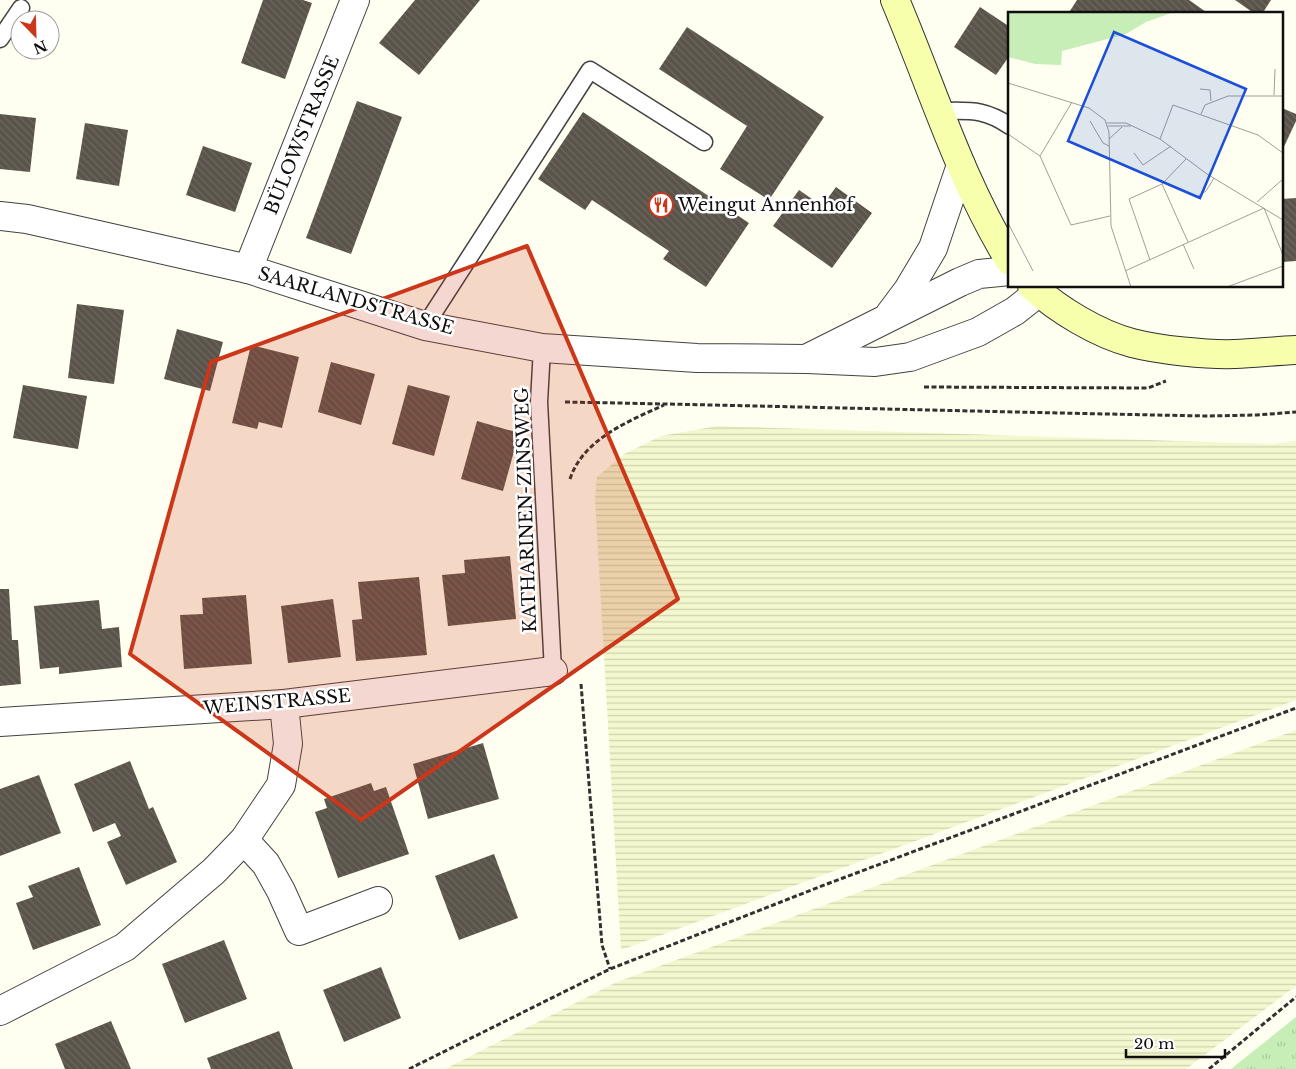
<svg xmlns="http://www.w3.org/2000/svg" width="1296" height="1069" viewBox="0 0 1296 1069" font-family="'Libre Baskerville',serif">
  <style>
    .farmland { fill: url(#farmland-rules) }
    .grass { fill: url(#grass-tufts) }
    .building { fill: url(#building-back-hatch) }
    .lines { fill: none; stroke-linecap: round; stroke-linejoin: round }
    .service-casing { stroke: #424242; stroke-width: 19 }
    .minor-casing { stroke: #424242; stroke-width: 30 }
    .secondary-casing { stroke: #313131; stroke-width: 30 }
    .path { stroke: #313131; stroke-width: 3; stroke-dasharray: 5 2.5; stroke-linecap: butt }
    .service { stroke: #fff; stroke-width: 16 }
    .minor { stroke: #fff; stroke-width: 28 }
    .secondary { stroke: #f7ffac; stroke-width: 28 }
    .marked { fill: #cc371a; fill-opacity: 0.2; stroke: #cc371a; stroke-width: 4; stroke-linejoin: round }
    .labels { text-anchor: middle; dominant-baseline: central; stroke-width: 5; stroke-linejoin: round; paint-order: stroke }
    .street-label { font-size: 18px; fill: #0f0f0f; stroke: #fff }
    .poi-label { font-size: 18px; fill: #0f0f0f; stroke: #fff; text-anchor: start }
    .inset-road { fill: none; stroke: #9f9f97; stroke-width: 1 }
    .view { fill: #1d4ed8; fill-opacity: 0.15; stroke: #1d4ed8; stroke-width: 2.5 }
    .inset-edge { fill: none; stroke: #0f0f0f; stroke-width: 2.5 }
  </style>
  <defs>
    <pattern id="farmland-rules" width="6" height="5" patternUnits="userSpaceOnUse" patternTransform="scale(1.25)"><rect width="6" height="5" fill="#f3f8ce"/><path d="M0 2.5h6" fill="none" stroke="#cfd3b0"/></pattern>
    <pattern id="grass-tufts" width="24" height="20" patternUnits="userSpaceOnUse" patternTransform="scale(1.25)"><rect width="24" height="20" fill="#c7eeb6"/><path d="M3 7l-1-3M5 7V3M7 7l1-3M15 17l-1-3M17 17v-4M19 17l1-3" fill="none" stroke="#aacb9b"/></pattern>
    <pattern id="building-back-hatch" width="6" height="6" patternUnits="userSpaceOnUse" patternTransform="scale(1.25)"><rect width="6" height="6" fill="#59534a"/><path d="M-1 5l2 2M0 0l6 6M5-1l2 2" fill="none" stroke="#6c6760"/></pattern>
  </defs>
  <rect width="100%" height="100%" fill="#fffff1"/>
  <g class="farmland">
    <path d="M 717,426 L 1271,444 L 1296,441 L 1296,700 L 621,950 L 595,499 L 597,477 L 624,454 L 661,436 Z"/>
    <path d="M 1296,730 L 1296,986 L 1186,1069 L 445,1069 L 617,982 Z"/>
  </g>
  <path class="grass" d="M 1296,1017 L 1296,1069 L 1231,1069 Z"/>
  <g class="building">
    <path d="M 263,0 L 303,0 L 312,3 L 285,79 L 241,63 Z"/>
    <path d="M 415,0 L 480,0 L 419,75 L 379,43 Z"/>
    <path d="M 1077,0 L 1189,0 L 1209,14 L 1068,14 Z"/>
    <path d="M 1235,0 L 1271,0 L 1262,14 L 1255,14 Z"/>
    <path d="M 980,7 L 1010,27 L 1010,55 L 996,75 L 954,47 Z"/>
    <path d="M 687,27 L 824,117 L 769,200 L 720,169 L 747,126 L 659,69 Z"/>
    <path d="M 357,101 L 402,117 L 351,254 L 306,238 Z"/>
    <path d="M 1282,108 L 1296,114 L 1296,121 L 1282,151 Z"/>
    <path d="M 583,112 L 749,223 L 706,287 L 663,259 L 669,251 L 592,200 L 585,210 L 538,179 Z"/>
    <path d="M 0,114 L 36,118 L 30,172 L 0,169 Z"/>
    <path d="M 85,123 L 128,130 L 119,186 L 76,179 Z"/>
    <path d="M 203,146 L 252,163 L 235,212 L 186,195 Z"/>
    <path d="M 836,187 L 872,213 L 832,268 L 773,226 L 799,190 L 822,206 Z"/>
    <path d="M 1296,198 L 1296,261 L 1282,262 L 1282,199 Z"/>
    <path d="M 77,304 L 124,310 L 114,384 L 68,378 Z"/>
    <path d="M 177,329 L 223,342 L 210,391 L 164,379 Z"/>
    <path d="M 251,345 L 299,357 L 282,428 L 259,422 L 257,429 L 232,423 Z"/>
    <path d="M 331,362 L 375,374 L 361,425 L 318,412 Z"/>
    <path d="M 23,385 L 87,396 L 78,449 L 13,438 Z"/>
    <path d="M 408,385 L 450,396 L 434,456 L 392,444 Z"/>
    <path d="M 477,421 L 519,433 L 503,491 L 461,479 Z"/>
    <path d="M 510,556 L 516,619 L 448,626 L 442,575 L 465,573 L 464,560 Z"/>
    <path d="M 419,577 L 427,655 L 356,661 L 352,620 L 362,619 L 358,582 Z"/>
    <path d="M 0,589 L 9,589 L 12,640 L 18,640 L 21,684 L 0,686 Z"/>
    <path d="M 246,595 L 252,664 L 184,669 L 180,615 L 203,614 L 202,598 Z"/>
    <path d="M 333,599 L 341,657 L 288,663 L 281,606 Z"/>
    <path d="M 99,600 L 102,629 L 119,627 L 122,667 L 59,674 L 59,667 L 40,669 L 34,606 Z"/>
    <path d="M 483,743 L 499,799 L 428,819 L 413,764 Z"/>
    <path d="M 130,761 L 149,809 L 153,807 L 177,862 L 126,885 L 107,842 L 121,836 L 115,823 L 93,832 L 74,784 Z"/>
    <path d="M 39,775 L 61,833 L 0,856 L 0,789 Z"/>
    <path d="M 371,783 L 374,791 L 386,787 L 409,854 L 338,878 L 315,812 L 327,808 L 324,799 Z"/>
    <path d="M 494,854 L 518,918 L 459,940 L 435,876 Z"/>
    <path d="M 79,867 L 101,925 L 33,950 L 16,903 L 33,897 L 28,886 Z"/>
    <path d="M 224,940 L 247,999 L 185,1023 L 162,964 Z"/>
    <path d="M 381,967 L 401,1018 L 344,1042 L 323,990 Z"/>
    <path d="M 111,1021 L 131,1069 L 65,1069 L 55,1044 Z"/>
    <path d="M 279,1031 L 293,1069 L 211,1069 L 207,1058 Z"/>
  </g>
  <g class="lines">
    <g class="service-casing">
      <g id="service">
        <path d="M 0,39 L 21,8"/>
        <path d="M 939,111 C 970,111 983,108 1010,126"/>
        <path d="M 425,326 L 590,70 L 704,142"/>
        <path d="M 542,348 L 539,402 L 553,671"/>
      </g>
    </g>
    <g class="minor-casing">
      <g id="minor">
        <path d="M 0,216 L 27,219 L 248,269 L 425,326 L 542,348 L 697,358 L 807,359 L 875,362 L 910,357 L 978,332 L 1015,311 L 1039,292"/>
        <path d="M 248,269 L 355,0"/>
        <path d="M 890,314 L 908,290 L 933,248 L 961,165"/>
        <path d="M 808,358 L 960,282 L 979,274 L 1010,271"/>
        <path d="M 0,722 L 284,704 L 553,671"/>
        <path d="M 244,840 L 266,864 L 281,891 L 299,931 L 378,901"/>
        <path d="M 0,1011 L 125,947 L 214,871 L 244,840 L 281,785 L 288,744 L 284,704"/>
      </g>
    </g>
    <g class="secondary-casing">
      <g id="secondary">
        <path d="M 895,0 C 932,87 960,180 1010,261"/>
        <path d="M 1032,286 C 1058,310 1098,334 1132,343 C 1159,350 1207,355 1235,354 C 1255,353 1276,351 1296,350"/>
      </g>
    </g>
    <g class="path">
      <path d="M 924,387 L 1148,388 L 1166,381"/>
      <path d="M 565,402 C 779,406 993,412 1207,416 L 1257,415 L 1296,412"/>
      <path d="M 570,479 C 583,439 629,421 664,405"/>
      <path d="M 581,684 L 602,945 L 610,969"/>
      <path d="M 409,1069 L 610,969 L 819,887 L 1296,708"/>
      <path d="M 1209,1069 L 1296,997"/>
    </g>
    <use href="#service" class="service"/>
    <use href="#minor" class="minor"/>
    <use href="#secondary" class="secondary"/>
  </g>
  <path class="marked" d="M 527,246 L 678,599 L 361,820 L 130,654 L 211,362 Z"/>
  <defs>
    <g id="restaurant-ring" transform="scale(1.25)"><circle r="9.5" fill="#fff" stroke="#cc371a" stroke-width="1.5"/><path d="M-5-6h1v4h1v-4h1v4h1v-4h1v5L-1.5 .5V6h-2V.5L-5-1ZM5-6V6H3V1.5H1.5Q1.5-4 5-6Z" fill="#cc371a"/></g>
  </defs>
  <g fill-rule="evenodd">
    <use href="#restaurant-ring" x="661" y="205"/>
  </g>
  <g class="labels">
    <g class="street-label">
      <text transform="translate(302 135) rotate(-68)">BÜLOWSTRASSE</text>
      <text transform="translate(356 301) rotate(16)">SAARLANDSTRASSE</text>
      <text transform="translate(526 510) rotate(-92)">KATHARINEN-ZINSWEG</text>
      <text transform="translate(277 702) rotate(-5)">WEINSTRASSE</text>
    </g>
    <g class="poi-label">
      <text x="678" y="205">Weingut Annenhof</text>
    </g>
  </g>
  <g transform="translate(1008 12)">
    <rect width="275" height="275" fill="#fffff1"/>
    <path d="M 0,0 L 166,0 L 138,10 L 118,22 L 54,39 L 53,53 L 27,52 L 0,45 Z" fill="#c7eeb6"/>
    <path class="inset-road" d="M 0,71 L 81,96 L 97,108 L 101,120 L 103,214 L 123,275M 192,77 L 202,78 L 203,89M 266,83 L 267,57M 193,102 L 197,93 L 220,84 L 275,84M 82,109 L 95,131 L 101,134M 99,111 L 118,111 L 152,127 L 199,162 L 275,208M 100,114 L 123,114M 0,122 L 32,144 L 63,213 L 102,204M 101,127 L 114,115M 152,127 L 165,93 L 250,123 L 275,141M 126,141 L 135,153 L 163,134M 32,144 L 64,90M 154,172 L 180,230M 190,184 L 198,179 L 206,166M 249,190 L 275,167M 256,196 L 275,243M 0,211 L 25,259M 175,232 L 186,257M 142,248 L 121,187 L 154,172 L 178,147M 117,259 L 256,196M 219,275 L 275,254"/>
    <path class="view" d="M 106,20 L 238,77 L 192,186 L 60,129 Z"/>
    <rect width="275" height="275" class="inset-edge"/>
  </g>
  <g transform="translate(35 35) rotate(157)"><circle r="24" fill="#ffffff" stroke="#9f9f9f"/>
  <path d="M0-4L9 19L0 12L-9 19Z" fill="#cc371a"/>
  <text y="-8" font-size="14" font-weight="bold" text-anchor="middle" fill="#0f0f0f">N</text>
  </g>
  <path d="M1126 1049v8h99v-8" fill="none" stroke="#0f0f0f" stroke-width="2.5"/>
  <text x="1134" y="1049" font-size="15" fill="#0f0f0f" stroke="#ffffff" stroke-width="4" paint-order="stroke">20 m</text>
</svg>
